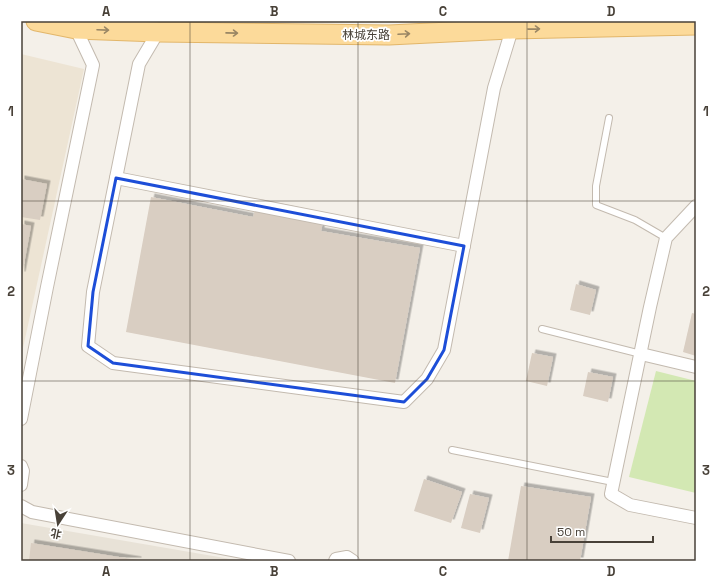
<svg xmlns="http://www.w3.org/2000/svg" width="717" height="582" viewBox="0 0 717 582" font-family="'Space Grotesk','Noto Sans SC',sans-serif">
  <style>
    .residential { fill: #e8e2d7 }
    .education { fill: #ede4d4 }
    .pitch { fill: #d3e8b3 }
    .building { fill: #d9cec2; filter: url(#shadow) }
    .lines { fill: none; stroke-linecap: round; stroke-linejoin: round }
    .service-casing { stroke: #c3baaf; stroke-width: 8 }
    .minor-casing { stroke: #c3baaf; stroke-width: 14 }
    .primary-casing { stroke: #e2b66a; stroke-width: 21 }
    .service { stroke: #fff; stroke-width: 6 }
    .minor { stroke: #fff; stroke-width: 12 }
    .primary { stroke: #fcda9a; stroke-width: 19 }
    .oneway { stroke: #998664 }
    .marked { fill: none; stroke: #1d4ed8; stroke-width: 3; stroke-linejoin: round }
    .grid { fill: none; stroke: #484138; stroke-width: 1; stroke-opacity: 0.55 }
    .labels { text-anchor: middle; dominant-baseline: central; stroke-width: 3.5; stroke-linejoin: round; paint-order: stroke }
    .street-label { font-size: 12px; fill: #484138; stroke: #fff }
    .neatline { fill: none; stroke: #484138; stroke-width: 1.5 }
    .grid-label { font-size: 13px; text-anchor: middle; font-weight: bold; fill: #484138 }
  </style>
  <defs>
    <filter id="shadow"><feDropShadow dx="3.5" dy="-3.5" stdDeviation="0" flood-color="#0004"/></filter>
  </defs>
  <rect width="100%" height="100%" fill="#f4f0e9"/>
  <path class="residential" d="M 21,523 L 242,561 L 21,561 Z"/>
  <path class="education" d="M 21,54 L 84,69 L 21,357 Z"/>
  <path class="pitch" d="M 656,371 L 696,381 L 696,493 L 629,477 Z"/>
  <g class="building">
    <path d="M 21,179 L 47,184 L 40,220 L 21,217 Z"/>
    <path d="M 151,197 L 253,217 L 257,203 L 324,217 L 321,231 L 420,248 L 395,383 L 126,332 Z"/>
    <path d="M 21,224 L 31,226 L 22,275 L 21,275 Z"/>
    <path d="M 576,284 L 596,290 L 590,315 L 570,310 Z"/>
    <path d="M 692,313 L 696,314 L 696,356 L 683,352 Z"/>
    <path d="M 532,353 L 553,357 L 547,386 L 526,381 Z"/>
    <path d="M 588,372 L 613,377 L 608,402 L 583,396 Z"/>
    <path d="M 424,479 L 462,492 L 451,523 L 414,511 Z"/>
    <path d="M 521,486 L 591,497 L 580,561 L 508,561 Z"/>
    <path d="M 470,494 L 489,498 L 480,533 L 461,528 Z"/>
    <path d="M 31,543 L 138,560 L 138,561 L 29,561 Z"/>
  </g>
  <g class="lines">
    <g class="service-casing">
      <g id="service">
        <path d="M 609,118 L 596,186 L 596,205 L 635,220 L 666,238"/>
        <path d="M 542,329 L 641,354"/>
        <path d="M 452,450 L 613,482"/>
      </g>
    </g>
    <g class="minor-casing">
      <g id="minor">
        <path d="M 158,32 L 139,64 L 93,292 L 88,346 L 113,363 L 404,402 L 427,379 L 444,350 L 494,88 L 512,29"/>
        <path d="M 116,178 L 464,246"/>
        <path d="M 696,206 L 666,238 L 650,307 L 611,494 L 630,505 L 696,518"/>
        <path d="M 641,354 L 696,367"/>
        <path d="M 21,419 L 47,287 L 93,65 L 76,29"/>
        <path d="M 21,466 L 23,471 L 21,485"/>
        <path d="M 21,506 L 32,512 L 289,561"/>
        <path d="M 335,561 L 336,559 L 347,557 L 353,561"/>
      </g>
    </g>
    <g class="primary-casing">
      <path id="primary" d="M 36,21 L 76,29 L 158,32 L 389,35 L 512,29 L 696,25"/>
    </g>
    <use href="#service" class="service"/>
    <use href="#minor" class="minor"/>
    <use href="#primary" class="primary"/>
  </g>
  <defs><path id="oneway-shaft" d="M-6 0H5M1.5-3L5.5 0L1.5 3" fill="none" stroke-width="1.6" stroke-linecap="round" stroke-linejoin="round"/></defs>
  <g class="oneway">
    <use href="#oneway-shaft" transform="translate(534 29) rotate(-1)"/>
    <use href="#oneway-shaft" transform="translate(103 30) rotate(2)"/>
    <use href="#oneway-shaft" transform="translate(232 33) rotate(1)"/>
    <use href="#oneway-shaft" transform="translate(404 34) rotate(-3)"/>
  </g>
  <path class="marked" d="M 116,178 L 464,246 L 444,350 L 427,379 L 404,402 L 113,363 L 88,346 L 93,292 Z"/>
  <path class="grid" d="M 190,21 L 190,561M 358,21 L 358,561M 527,21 L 527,561M 21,201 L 696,201M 21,381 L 696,381"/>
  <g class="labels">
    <g class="street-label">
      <text x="366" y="35">林城东路</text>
    </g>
  </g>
  <rect width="717" height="582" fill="none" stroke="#ffffff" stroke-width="44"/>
  <g transform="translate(58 524) rotate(192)" stroke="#ffffff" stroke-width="3" paint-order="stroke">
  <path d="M0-3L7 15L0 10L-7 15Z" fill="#484138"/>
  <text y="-6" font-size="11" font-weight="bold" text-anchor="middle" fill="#484138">北</text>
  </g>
  <path d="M551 536v6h102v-6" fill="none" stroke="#484138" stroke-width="2"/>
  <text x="557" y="536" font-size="12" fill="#484138" stroke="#ffffff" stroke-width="3" paint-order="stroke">50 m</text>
  <rect x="22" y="22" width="673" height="538" class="neatline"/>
  <g class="grid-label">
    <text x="106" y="16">A</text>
    <text x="274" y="16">B</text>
    <text x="443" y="16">C</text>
    <text x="611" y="16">D</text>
    <text x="11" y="116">1</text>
    <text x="706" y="116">1</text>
    <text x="11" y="296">2</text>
    <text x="706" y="296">2</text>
    <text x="11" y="475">3</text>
    <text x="706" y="475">3</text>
    <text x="106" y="576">A</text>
    <text x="274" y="576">B</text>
    <text x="443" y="576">C</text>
    <text x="611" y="576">D</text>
  </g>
</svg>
